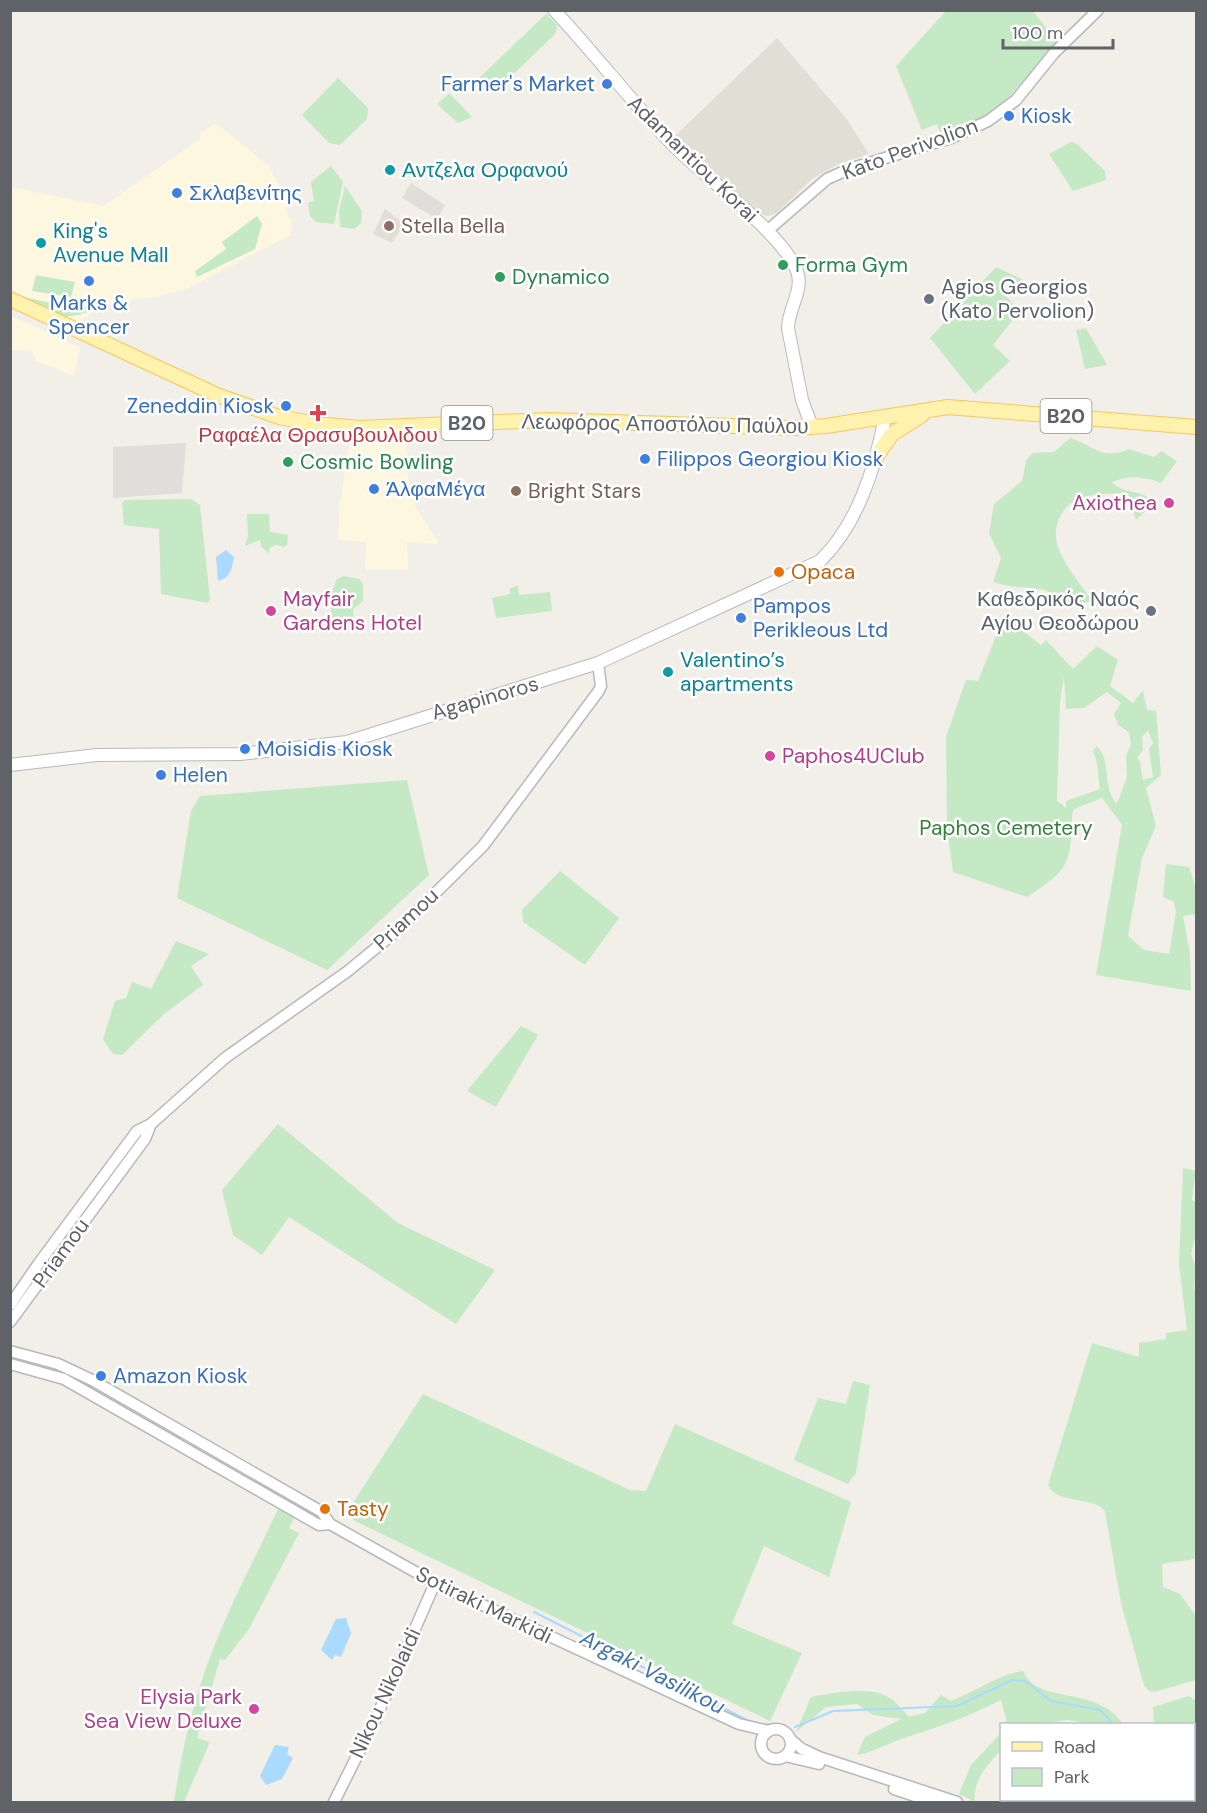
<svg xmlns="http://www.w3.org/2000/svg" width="1207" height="1813" viewBox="0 0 1207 1813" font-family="'DM Sans',sans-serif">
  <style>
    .commercial { fill: #fef7e0 }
    .industrial { fill: #e0deda }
    .education { fill: #e1ded6 }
    .green { fill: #c5e8c5; fill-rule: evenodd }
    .water { fill: #aadaff }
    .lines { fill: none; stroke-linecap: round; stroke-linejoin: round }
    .stream { stroke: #aadaff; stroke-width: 2 }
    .tertiary-casing { stroke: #b5b8bc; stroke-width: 13 }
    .secondary-casing { stroke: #b6babf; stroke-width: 14 }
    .primary-casing { stroke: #f2c960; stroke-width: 16 }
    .tertiary { stroke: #fff; stroke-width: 10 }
    .secondary { stroke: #fff; stroke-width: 12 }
    .primary { stroke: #fff2af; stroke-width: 14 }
    .shop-dot { fill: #3f7fe0; stroke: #fff; stroke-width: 2 }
    .culture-dot { fill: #0f9aa8; stroke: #fff; stroke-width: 2 }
    .education-dot { fill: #8d6e63; stroke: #fff; stroke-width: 2 }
    .leisure-dot { fill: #2e9e5b; stroke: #fff; stroke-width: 2 }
    .worship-dot { fill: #6b7280; stroke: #fff; stroke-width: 2 }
    .health-dot { fill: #e0444e; stroke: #fff; stroke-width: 2 }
    .hotel-dot { fill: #d1479c; stroke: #fff; stroke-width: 2 }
    .food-dot { fill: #e8710a; stroke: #fff; stroke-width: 2 }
    .labels { text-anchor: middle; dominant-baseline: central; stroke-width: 5; stroke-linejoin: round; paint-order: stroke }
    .shield { fill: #fff; stroke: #8f9295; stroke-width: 1.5 }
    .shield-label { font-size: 20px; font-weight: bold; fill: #5f6368 }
    .shop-label { font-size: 21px; fill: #366cbe; stroke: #fff; text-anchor: start }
    .street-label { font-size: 21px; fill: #5f6368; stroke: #fff }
    .culture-label { font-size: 21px; fill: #0d838f; stroke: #fff; text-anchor: start }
    .education-label { font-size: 21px; fill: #785e54; stroke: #fff; text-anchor: start }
    .leisure-label { font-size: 21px; fill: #27864d; stroke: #fff; text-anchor: start }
    .worship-label { font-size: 21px; fill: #5b616d; stroke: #fff; text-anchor: start }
    .health-label { font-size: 21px; fill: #be3a42; stroke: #fff }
    .hotel-label { font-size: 21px; fill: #b23c85; stroke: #fff; text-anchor: end }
    .food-label { font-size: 21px; fill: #c56008; stroke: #fff; text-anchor: start }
    .park-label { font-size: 21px; fill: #348238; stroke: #fff }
    .water-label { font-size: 22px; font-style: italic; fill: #4174aa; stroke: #fff }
  </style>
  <rect width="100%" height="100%" fill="#f1efe8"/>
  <g class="commercial">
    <path d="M 216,123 L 269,166 L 285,196 L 288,217 L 292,220 L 291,235 L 188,288 L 153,298 L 131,299 L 100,308 L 77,322 L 72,323 L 11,296 L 11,187 L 104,206 L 200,139 L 201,133 Z"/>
    <path d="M 11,316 L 80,347 L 74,376 L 36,361 L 33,351 L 11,350 Z"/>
    <path d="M 406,433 L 409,485 L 416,508 L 437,540 L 437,544 L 407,542 L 408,570 L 365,570 L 366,542 L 338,540 L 340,504 L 350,437 Z"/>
  </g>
  <g class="industrial">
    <path d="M 411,183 L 445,205 L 437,219 L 402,198 Z"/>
    <path d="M 186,443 L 182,493 L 113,498 L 113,447 Z"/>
  </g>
  <g class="education">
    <path d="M 777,38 L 846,118 L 869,154 L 841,163 L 813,178 L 777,213 L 768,216 L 760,214 L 675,136 Z"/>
    <path d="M 385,209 L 404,224 L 392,243 L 373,234 Z"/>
  </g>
  <g class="green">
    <path d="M 946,11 L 1033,11 L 1058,43 L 998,109 L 980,121 L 942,137 L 937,124 L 922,130 L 896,66 Z"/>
    <path d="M 546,14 L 557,25 L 556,33 L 493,94 L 478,79 Z"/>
    <path d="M 338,78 L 368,108 L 367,119 L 340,145 L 329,143 L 302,115 Z"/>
    <path d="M 449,94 L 451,95 L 472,117 L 458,123 L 439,106 L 438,103 Z"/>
    <path d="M 1071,142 L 1077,144 L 1105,171 L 1106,180 L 1073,191 L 1049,154 Z"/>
    <path d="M 331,166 L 343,182 L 334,224 L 316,222 L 310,216 L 308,203 L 314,201 L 311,182 Z"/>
    <path d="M 345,186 L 362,211 L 361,223 L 354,229 L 340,227 L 339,211 Z"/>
    <path d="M 257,216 L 262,224 L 255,249 L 197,277 L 195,271 L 226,249 L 222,242 Z"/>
    <path d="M 996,267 L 1022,279 L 1007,297 L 1019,312 L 993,345 L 1010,361 L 975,394 L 930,338 Z"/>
    <path d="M 36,275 L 75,282 L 71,297 L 32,291 Z"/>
    <path d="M 10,293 C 40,302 69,307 100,306 C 61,328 47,310 10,293 Z"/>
    <path d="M 1086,328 L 1107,365 L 1085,369 L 1076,330 Z"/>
    <path d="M 1070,438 C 1095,446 1102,461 1129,449 L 1154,457 L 1161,451 L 1177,461 L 1161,483 C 1144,476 1129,475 1112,482 C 1125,495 1138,488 1155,502 L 1136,520 L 1128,493 C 1102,494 1070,492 1059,519 C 1054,530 1055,543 1061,554 C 1068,570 1082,586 1092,601 L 1073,606 C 1039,579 1026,593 993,582 L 1001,558 L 989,533 L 994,504 L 1022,481 L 1026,461 L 1032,453 L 1054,452 Z"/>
    <path d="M 191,499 L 200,505 L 210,599 L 208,603 L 161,594 L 159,529 L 124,525 L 122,503 L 125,500 Z"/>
    <path d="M 247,514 L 269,514 L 270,532 L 288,535 L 287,545 L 284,547 L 276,545 L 269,548 L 269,553 L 262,548 L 260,540 L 245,546 L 248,536 Z"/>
    <path d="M 344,576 L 359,579 L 363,584 L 363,601 L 353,609 L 353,630 L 330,631 L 332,592 L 337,579 Z"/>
    <path d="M 518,586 L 519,595 L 550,592 L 552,611 L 496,618 L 492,598 L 510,594 L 510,588 Z"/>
    <path d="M 1004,616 L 1041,645 L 1046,640 L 1073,669 L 1097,646 L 1118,660 L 1110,686 L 1133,703 L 1143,690 L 1147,710 L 1156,711 L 1161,775 L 1146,788 L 1156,826 L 1142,858 L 1128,936 L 1144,950 L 1169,954 L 1176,912 L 1174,902 L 1163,897 L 1166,864 L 1189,867 L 1196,889 L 1196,914 L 1183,916 L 1190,953 L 1191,991 L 1096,975 L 1122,825 L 1102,798 L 1074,809 L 1072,814 C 1071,864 1069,870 1027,897 L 953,872 L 947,829 L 946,737 L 966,680 L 978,681 ZM 1064,676 L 1066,709 L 1084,708 L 1107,692 L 1121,703 L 1114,714 L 1118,725 L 1129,732 L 1131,744 L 1126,756 L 1127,777 L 1117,804 C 1101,787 1113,764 1097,746 L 1093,751 C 1098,760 1098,778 1100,789 L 1066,801 L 1066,808 L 1057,801 L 1060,702 ZM 1148,730 L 1153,743 L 1149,749 L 1153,777 L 1143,780 L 1140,762 L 1137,758 L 1143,750 L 1142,737 Z"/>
    <path d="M 407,780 L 429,875 L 327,970 L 177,898 L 191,811 L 200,796 Z"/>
    <path d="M 560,871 L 619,918 L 585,965 L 523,922 L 522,910 Z"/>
    <path d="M 176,941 L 209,954 L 191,966 L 203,985 L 164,1014 L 122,1055 L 113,1054 L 103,1039 L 115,1001 L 126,998 L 132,982 L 151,989 Z"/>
    <path d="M 521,1026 L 538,1035 L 496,1107 L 467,1091 Z"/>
    <path d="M 278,1124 L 398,1223 L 495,1270 L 456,1324 L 289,1217 L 262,1255 L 233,1235 L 222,1190 Z"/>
    <path d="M 1183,1168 L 1196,1171 L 1192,1200 L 1196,1202 L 1196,1235 L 1191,1254 L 1196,1268 L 1194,1289 L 1196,1290 L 1196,1550 L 1194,1559 L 1162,1564 L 1163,1587 L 1180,1594 L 1196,1616 L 1196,1680 L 1154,1692 L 1149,1691 L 1144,1685 L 1121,1603 L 1105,1511 C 1091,1495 1057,1505 1048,1485 L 1092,1343 L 1139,1357 L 1139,1343 L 1166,1339 L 1166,1333 L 1187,1330 L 1179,1264 Z"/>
    <path d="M 853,1381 L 870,1385 L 856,1473 L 848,1484 L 794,1460 L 818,1398 L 846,1404 Z"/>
    <path d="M 423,1394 L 630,1490 L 646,1491 L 675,1424 L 851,1502 L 829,1577 L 764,1546 L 732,1624 L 802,1653 L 770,1721 L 353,1520 L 351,1506 Z"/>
    <path d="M 278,1509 L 294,1518 L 289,1528 L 299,1533 L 249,1629 L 225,1660 L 220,1659 L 197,1738 L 210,1742 L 184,1802 L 174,1802 C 180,1763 188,1724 200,1686 C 219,1625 251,1567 278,1509 Z"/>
    <path d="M 1023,1671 C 1038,1706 1096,1684 1123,1724 L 1092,1724 L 1067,1720 L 1041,1724 L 1005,1724 L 1006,1719 L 1001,1700 C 968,1717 936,1728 901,1739 C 886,1744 874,1752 857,1755 L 865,1737 L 901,1719 L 873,1715 L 857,1704 L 826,1707 L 796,1732 L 811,1697 C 832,1693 869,1686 888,1697 C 896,1701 903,1711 909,1717 L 925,1713 L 941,1695 L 951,1701 C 974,1692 1002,1673 1023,1671 Z"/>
    <path d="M 1189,1696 L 1196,1701 L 1196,1785 L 1194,1784 L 1194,1724 L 1154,1724 L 1153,1707 Z"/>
    <path d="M 1001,1733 L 1001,1751 C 987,1764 972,1782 975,1802 L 959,1794 L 971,1765 Z"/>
  </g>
  <g class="water">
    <path d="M 226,550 L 234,557 C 232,568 231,578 218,581 L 216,557 Z"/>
    <path d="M 346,1618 L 351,1633 L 341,1657 L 335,1655 L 332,1660 L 321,1650 L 336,1619 Z"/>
    <path d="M 275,1745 L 289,1747 L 287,1754 L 293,1758 L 282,1779 L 266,1785 L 260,1776 Z"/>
  </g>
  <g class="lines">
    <g class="stream">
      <path d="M 534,1612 L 751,1722"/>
      <path d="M 763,1724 L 775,1725"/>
      <path d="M 795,1727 L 833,1711 L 957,1706 L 1012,1680 L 1025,1681 L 1051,1701 L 1100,1710 L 1113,1724"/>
      <path d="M 1183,1800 L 1194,1802"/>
    </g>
    <g class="tertiary-casing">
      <g id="tertiary">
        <path d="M 767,231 L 827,179 L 849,169 L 951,138 L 988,121 L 1016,100 L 1054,53 L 1098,10"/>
        <path d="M 10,1305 L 39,1263 L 137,1131 L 151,1124 L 225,1058 L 348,971 L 399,929 L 483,846 L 598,692 L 601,686 L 598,663"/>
        <path d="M 10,1322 L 145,1139 L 151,1124"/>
        <path d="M 10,1351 L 58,1364 L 92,1380 L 322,1512 L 330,1524 L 435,1583 L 739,1724 L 769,1731"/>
        <path d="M 10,1364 L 64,1379 L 319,1525 L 330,1524"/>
        <circle cx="776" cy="1744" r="15"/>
        <path d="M 790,1739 L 802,1749 L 819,1757 L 957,1802"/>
        <path d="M 785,1756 L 819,1764"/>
        <path d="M 894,1789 L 933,1802"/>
        <path d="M 334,1802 L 376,1718 L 435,1583"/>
      </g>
    </g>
    <g class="secondary-casing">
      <g id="secondary">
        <path d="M 554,10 C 595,54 631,101 672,144 C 703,176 783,234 797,271 C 804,290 788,309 788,328 L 802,400 L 812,427"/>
        <path d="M 10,765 L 97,755 L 240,754 L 347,742 L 598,663 L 820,561 C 858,524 875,468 885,417"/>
      </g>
    </g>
    <g class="primary-casing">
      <g id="primary">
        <path d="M 10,299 L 217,395 L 279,417 L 317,424 L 359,428 L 548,420 L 793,428 L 826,426 L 948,407 L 1196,427"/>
        <path d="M 876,457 L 892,434 L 922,415"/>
      </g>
    </g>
    <use href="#tertiary" class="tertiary"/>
    <use href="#secondary" class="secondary"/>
    <use href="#primary" class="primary"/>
  </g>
  <g class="shop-dot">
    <circle cx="607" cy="84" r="6"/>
    <circle cx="1009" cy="116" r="6"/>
    <circle cx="177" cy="193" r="6"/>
    <circle cx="89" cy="281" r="6"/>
    <circle cx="286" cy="406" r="6"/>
    <circle cx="645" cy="459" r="6"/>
    <circle cx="374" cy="489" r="6"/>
    <circle cx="741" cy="618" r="6"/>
    <circle cx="245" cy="749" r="6"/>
    <circle cx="161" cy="775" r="6"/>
    <circle cx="101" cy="1376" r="6"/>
  </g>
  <g class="culture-dot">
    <circle cx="390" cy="170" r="6"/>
    <circle cx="41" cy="243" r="6"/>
    <circle cx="668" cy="672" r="6"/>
  </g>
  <g class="education-dot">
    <circle cx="389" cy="226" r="6"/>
    <circle cx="516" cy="491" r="6"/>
  </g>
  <g class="leisure-dot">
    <circle cx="783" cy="265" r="6"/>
    <circle cx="500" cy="277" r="6"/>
    <circle cx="288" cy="462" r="6"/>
  </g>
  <g class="worship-dot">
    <circle cx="929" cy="299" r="6"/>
    <circle cx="1151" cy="611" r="6"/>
  </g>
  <path class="health-dot" d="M315 404h6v6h6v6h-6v6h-6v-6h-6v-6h6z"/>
  <g class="hotel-dot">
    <circle cx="1169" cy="503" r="6"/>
    <circle cx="271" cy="611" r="6"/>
    <circle cx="770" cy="756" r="6"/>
    <circle cx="254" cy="1709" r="6"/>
  </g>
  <g class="food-dot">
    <circle cx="779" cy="572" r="6"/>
    <circle cx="325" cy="1509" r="6"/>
  </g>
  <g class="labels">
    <g class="shield">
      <rect x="1040.5" y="399" width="51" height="34" rx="4.5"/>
      <rect x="441.5" y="406" width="51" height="34" rx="4.5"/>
    </g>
    <g class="shield-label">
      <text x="1066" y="416">B20</text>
      <text x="467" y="423">B20</text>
    </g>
    <g class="shop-label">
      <text x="595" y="84" text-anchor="end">Farmer's Market</text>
      <text x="1021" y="116">Kiosk</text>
      <text x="189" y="193">Σκλαβενίτης</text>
      <text x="89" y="303" text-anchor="middle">Marks &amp;<tspan x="89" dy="24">Spencer</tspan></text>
      <text x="274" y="406" text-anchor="end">Zeneddin Kiosk</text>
      <text x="657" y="459">Filippos Georgiou Kiosk</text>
      <text x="386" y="489">ΆλφαΜέγα</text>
      <text x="753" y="606">Pampos<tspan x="753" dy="24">Perikleous Ltd</tspan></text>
      <text x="257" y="749">Moisidis Kiosk</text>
      <text x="173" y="775">Helen</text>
      <text x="113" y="1376">Amazon Kiosk</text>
    </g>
    <g class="street-label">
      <text transform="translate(910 149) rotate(-20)">Kato Perivolion</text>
      <text transform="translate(693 159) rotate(44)">Adamantiou Korai</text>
      <text transform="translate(665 424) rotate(1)">Λεωφόρος Αποστόλου Παύλου</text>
      <text transform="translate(485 698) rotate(-16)">Agapinoros</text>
      <text transform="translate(406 919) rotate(-43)">Priamou</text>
      <text transform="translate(61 1253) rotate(-54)">Priamou</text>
      <text transform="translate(484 1605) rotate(26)">Sotiraki Markidi</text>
      <text transform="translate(385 1693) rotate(-65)">Nikou Nikolaidi</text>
    </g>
    <g class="culture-label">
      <text x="402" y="170">Αντζελα Ορφανού</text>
      <text x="53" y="231">King's<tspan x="53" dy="24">Avenue Mall</tspan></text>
      <text x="680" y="660">Valentino’s<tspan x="680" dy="24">apartments</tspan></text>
    </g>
    <g class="education-label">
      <text x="401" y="226">Stella Bella</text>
      <text x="528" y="491">Bright Stars</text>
    </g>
    <g class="leisure-label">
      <text x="795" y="265">Forma Gym</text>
      <text x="512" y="277">Dynamico</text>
      <text x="300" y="462">Cosmic Bowling</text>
    </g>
    <g class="worship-label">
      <text x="941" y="287">Agios Georgios<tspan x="941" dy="24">(Kato Pervolion)</tspan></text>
      <text x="1139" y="599" text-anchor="end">Καθεδρικός Ναός<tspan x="1139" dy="24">Αγίου Θεοδώρου</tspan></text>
    </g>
    <g class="health-label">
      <text x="318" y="435">Ραφαέλα Θρασυβουλιδου</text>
    </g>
    <g class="hotel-label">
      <text x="1157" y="503">Axiothea</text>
      <text x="283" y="599" text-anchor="start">Mayfair<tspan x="283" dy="24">Gardens Hotel</tspan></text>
      <text x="782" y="756" text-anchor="start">Paphos4UClub</text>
      <text x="242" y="1697">Elysia Park<tspan x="242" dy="24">Sea View Deluxe</tspan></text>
    </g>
    <g class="food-label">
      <text x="791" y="572">Opaca</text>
      <text x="337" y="1509">Tasty</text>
    </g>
    <g class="park-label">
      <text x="1006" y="828">Paphos Cemetery</text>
    </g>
    <g class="water-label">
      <text transform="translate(653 1672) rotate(27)">Argaki Vasilikou</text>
    </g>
  </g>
  <rect width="1207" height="1813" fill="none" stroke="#5f6368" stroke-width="24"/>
  <rect x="1000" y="1723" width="195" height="78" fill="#ffffff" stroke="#bfc1c3" stroke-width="1.5"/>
  <rect x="1012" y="1742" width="30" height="9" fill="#fff2af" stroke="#bfc1c3" stroke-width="1.5"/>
  <text x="1054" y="1753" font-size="18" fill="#5f6368">Road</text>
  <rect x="1012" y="1768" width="30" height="18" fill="#c5e8c5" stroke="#bfc1c3" stroke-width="1.5"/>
  <text x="1054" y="1783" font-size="18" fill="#5f6368">Park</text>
  <path d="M1003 39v9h110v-9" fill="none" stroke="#5f6368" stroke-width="3"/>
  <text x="1012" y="39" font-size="18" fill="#5f6368" stroke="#ffffff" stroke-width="4.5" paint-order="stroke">100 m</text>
</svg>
